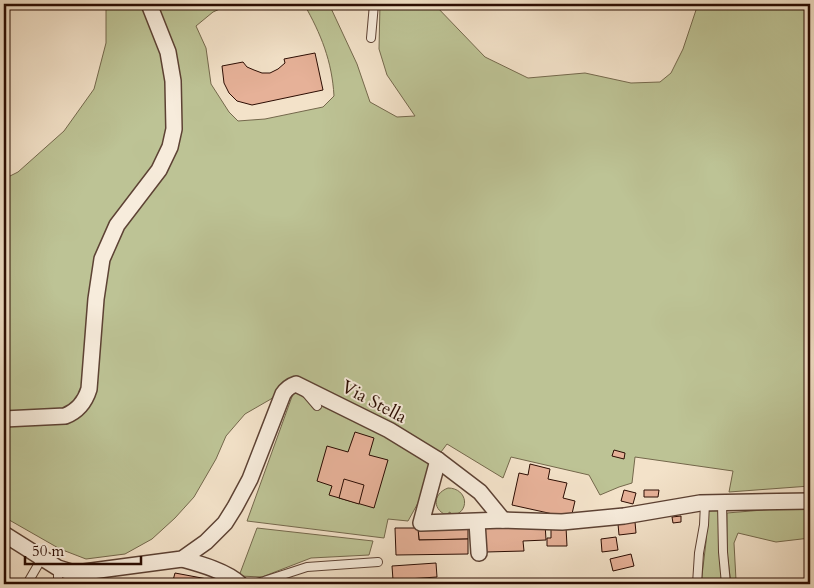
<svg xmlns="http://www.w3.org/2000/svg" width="814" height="588" viewBox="0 0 814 588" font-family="Cardo,serif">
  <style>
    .green { fill: #bdc395; stroke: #74684c }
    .building { fill: #e6b198; stroke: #2b0c02 }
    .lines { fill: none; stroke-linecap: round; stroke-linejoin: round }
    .service-casing { stroke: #5d4234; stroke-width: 10 }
    .minor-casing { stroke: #5d4234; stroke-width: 18 }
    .service { stroke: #f7ecdc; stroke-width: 8 }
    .minor { stroke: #f7ecdc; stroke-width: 15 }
    .labels { text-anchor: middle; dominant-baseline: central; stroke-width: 4; stroke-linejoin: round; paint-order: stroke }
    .street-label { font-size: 18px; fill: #2b0c02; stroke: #f7ecdc }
  </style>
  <rect width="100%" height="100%" fill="#f3e2c9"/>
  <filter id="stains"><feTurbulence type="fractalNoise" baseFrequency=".004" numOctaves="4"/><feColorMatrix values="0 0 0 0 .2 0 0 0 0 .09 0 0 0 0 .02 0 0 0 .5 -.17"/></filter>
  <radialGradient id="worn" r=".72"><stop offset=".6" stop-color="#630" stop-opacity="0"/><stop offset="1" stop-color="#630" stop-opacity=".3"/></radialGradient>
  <g class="green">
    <path d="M 106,4 L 231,4 L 213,12 L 196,26 L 206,48 L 211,84 L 229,112 L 238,121 L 265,119 L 323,107 L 334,96 C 332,61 321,34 304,4 L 329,4 L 357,64 L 370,102 L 397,117 L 415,116 L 387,75 L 379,49 L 380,4 L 434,4 L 485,57 L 528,78 L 585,73 L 631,83 L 660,82 L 671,73 L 683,49 L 698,4 L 810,4 L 810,486 L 729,492 L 733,471 L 635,457 L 632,483 L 619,487 L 600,495 L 589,475 L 511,457 L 503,478 L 447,444 L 438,456 L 379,421 L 292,377 L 271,399 L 245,414 L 226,436 L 216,459 L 194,497 L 175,518 L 152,539 L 125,554 L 86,559 L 60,549 L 4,517 L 4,179 L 18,172 L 64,131 L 94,89 L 106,43 Z"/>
    <path d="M 294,391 L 432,460 L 418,503 L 408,521 L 388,519 L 384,538 L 247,521 Z"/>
    <path d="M 448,488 C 468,488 471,513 451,516 L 451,513 L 449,512 L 449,516 C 432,511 432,494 448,488 Z"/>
    <path d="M 708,509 L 719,509 L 719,534 L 722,584 L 701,584 L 706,542 Z"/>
    <path d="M 775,509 L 810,509 L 810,538 L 776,542 L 738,533 L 734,543 L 736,580 L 741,584 L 731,584 L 727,552 L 727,513 Z"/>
    <path d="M 257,528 L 373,541 L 369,555 L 311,558 L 262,577 L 239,576 Z"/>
  </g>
  <g class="building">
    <path d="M 315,53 L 323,90 L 252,105 L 237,101 L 229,93 L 224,83 L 222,66 L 243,62 L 247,67 L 254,70 L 262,73 L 270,73 L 278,69 L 285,63 L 284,59 Z"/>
    <path d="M 355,432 L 374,438 L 369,455 L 388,460 L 374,508 L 329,495 L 332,486 L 317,481 L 327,446 L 348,452 Z"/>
    <path d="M 614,450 L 625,453 L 624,459 L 612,456 Z"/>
    <path d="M 530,464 L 550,469 L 548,479 L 567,483 L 563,498 L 575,501 L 571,518 L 512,505 L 519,473 L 528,475 Z"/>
    <path d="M 344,479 L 364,485 L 359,504 L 339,498 Z"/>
    <path d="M 624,490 L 636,493 L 633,504 L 621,501 Z"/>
    <path d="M 644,490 L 659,490 L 658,497 L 644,497 Z"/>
    <path d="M 681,516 L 681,522 L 673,523 L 672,517 Z"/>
    <path d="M 635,522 L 636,533 L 619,535 L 618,524 Z"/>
    <path d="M 545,523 L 546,540 L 523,541 L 524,551 L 486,552 L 485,525 Z"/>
    <path d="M 468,526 L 468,539 L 419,540 L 418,528 Z"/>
    <path d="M 566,527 L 567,546 L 547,546 L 547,538 L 551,538 L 551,528 Z"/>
    <path d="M 395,528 L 418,528 L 419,540 L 468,539 L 468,554 L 396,555 Z"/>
    <path d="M 616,537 L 618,550 L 602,552 L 601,539 Z"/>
    <path d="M 4,554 L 8,556 L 4,569 Z"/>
    <path d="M 631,554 L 634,566 L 613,571 L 610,559 Z"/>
    <path d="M 436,563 L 437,577 L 393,580 L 392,566 Z"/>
    <path d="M 175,573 L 234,584 L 172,584 Z"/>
  </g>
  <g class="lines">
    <g class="service-casing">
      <g id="service">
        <path d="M 371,38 L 374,4"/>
        <path d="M 305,392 L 317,406"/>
        <path d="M 722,503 L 723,552 L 726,584"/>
        <path d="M 58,568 L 58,581 L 62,584"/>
        <path d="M 27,584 L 42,558"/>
        <path d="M 253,584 L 264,581 L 307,567 L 378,562"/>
        <path d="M 697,584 L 699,553 L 704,525 L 705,503"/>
      </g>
    </g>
    <g class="minor-casing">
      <g id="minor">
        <path d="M 4,419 L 65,416 C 78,411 85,402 89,389 L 96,299 L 102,259 L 117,225 L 159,170 L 170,147 L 174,129 L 173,81 L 168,52 L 149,4"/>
        <path d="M 438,460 L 421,523 L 503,520 L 562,522 L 624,516 L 700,503 L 810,501"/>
        <path d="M 477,522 L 479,553"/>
        <path d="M 4,534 L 58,568 L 71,572 L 84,572 L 182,559 L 206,542 L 225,523 L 235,507 L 250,479 L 283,394 C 287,388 290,386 296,384 L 389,430 L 438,460 L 480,492 L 503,520"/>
        <path d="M 182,559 C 200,564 226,571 240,584"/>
      </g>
    </g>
    <use href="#service" class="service"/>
    <use href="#minor" class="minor"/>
  </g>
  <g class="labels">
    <g class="street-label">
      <text transform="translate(374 402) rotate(28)">Via Stella</text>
    </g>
  </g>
  <rect width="814" height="588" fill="none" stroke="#f3e2c9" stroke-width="20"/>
  <rect x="5" y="5" width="804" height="578" fill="none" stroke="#2b0c02" stroke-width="2.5"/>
  <rect x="10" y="10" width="794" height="568" fill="none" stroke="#2b0c02"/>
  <path d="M25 556v8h116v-8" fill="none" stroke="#2b0c02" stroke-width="2.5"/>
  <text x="32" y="556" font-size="15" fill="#2b0c02" stroke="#f7ecdc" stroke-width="4" paint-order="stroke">50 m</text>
  <rect width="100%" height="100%" filter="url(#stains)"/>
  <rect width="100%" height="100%" fill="url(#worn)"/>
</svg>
